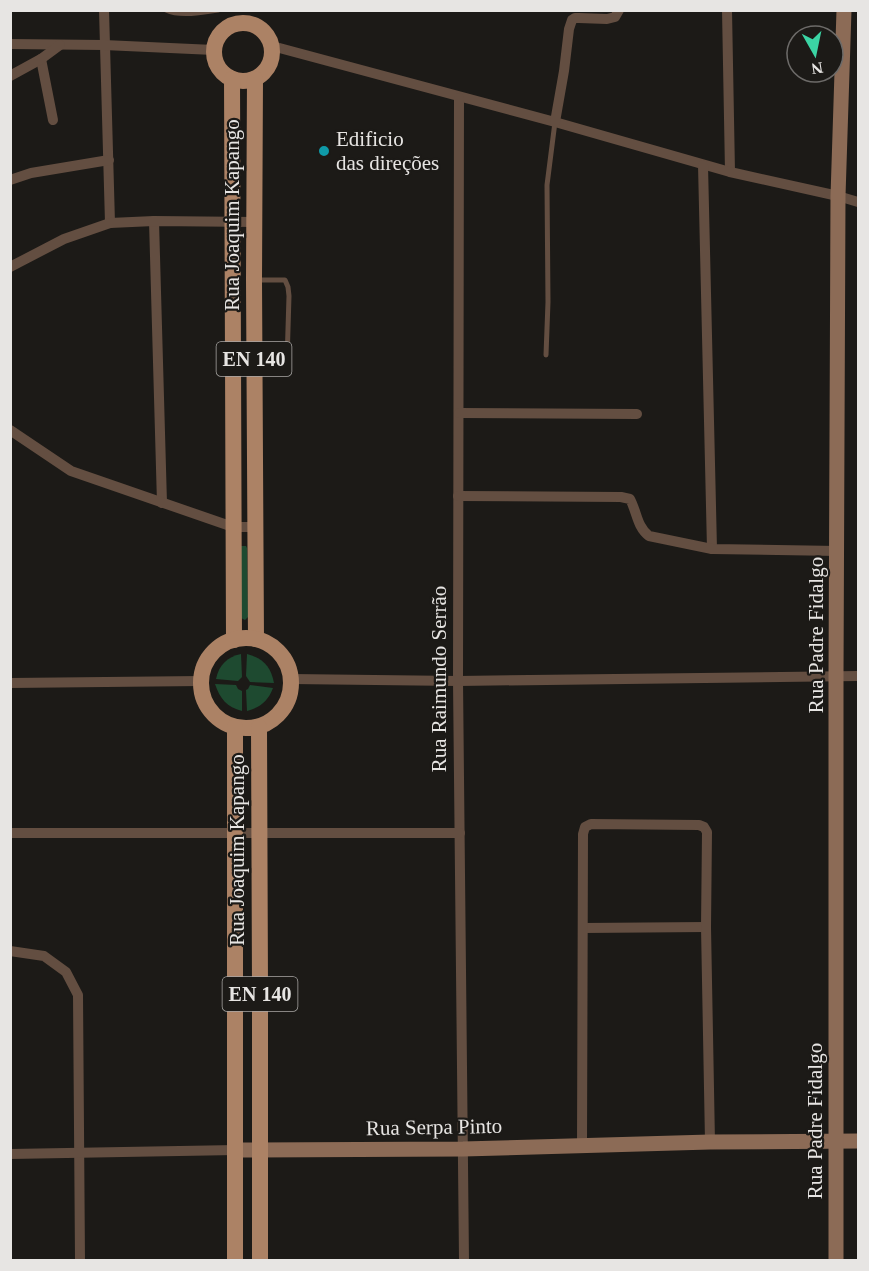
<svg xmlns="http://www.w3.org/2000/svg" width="869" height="1271" viewBox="0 0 869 1271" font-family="'Times New Roman',serif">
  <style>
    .green { fill: #1e4a30 }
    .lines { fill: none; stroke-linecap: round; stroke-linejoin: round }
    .lane { stroke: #634e41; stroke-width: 5 }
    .street { stroke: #634e41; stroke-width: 10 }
    .secondary { stroke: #8c6b56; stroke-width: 15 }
    .primary { stroke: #ac8265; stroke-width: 16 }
    .culture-dot { fill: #0f9aa8; stroke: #1c1a17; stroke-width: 2 }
    .labels { text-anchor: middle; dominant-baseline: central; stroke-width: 4.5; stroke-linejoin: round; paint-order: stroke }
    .shield { fill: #1c1a17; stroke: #aaa8a6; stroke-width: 1.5 }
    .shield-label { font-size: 20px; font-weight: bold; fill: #e7e5e3 }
    .poi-label { font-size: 21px; fill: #e7e5e3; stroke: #1c1a17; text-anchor: start }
    .street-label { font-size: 21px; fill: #e7e5e3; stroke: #1c1a17 }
  </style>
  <rect width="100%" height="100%" fill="#1c1a17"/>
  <g class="green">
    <path d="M 241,546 L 246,546 L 247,548 L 248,617 L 245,620 L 241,618 Z"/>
    <path d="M 241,654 L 242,677 L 238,681 L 216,679 C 219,665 227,657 241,654 Z"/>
    <path d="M 247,654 C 263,658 271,667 274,683 L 250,682 L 246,676 Z"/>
    <path d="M 215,684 L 236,685 L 238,689 L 242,691 L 242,711 C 227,707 220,699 215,684 Z"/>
    <path d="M 250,685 L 273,688 C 268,701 261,707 247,711 L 246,690 L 248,689 Z"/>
  </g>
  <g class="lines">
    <g class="lane">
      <path d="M 166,10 C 181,17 202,12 218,10"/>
      <path d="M 256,280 L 285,280 L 288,287 L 289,296 L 287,362 L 282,366 L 257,367"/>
      <path d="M 546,355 L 548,302 L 547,185 L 555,122"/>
    </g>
    <g class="street">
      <path d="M 104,10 L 110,223"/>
      <path d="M 727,10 L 730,172"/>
      <path d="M 10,44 L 104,45 L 214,50"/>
      <path d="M 272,46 L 555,122 L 730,172 L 838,196 L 858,202"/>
      <path d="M 41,59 L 53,120"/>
      <path d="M 10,76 L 41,59 L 60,45"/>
      <path d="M 459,98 L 458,681 L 464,1260"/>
      <path d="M 555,122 L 564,71 L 569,29 L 572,20 L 575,18 L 579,18 L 607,19 L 615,17 L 619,10"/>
      <path d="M 703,165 L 712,549"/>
      <path d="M 10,180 L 31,173 L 109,160"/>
      <path d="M 154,221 L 162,503"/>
      <path d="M 10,267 L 64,239 L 110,223 L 154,221 L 255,222"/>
      <path d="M 459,413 L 637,414"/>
      <path d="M 10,430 L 71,471 L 233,527 L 255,527"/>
      <path d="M 458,496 L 621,497 L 630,499 C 637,512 637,527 649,536 L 712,549 L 838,551"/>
      <path d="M 291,679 L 458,681 L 858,676"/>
      <path d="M 10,683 L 201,681"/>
      <path d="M 10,833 L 460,833"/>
      <path d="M 583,928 L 706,927"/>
      <path d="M 10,951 L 44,956 L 66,972 L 78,995 L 80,1260"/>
      <path d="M 582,1145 L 583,834 L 585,827 L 591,824 L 699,825 L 704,827 L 707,832 L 706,927 L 710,1142"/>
      <path d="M 10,1154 L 236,1150"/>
    </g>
    <g class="secondary">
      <path d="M 236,1150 L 463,1149 L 710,1142 L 858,1141"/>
      <path d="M 836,1260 L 836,676 L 838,196 L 844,10"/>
    </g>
    <g class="primary">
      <circle cx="243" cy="52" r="29"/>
      <path d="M 232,79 L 234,640"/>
      <path d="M 255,79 L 254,280 L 256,639"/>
      <circle cx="246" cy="683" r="45"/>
      <path d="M 235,727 L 235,1260"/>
      <path d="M 259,727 L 260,988 L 260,1260"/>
    </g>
  </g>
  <circle class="culture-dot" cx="324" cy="151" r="6"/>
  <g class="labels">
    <g class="shield">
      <rect x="216.5" y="342" width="75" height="34" rx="4.5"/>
      <rect x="222.5" y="977" width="75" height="34" rx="4.5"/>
    </g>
    <g class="shield-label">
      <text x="254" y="359">EN 140</text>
      <text x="260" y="994">EN 140</text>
    </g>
    <g class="poi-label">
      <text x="336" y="139">Edificio<tspan x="336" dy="24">das direções</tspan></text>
    </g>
    <g class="street-label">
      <text transform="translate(232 215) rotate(-90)">Rua Joaquim Kapango</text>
      <text transform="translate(816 635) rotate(-90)">Rua Padre Fidalgo</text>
      <text transform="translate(439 679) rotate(-90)">Rua Raimundo Serrão</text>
      <text transform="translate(237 850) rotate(-90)">Rua Joaquim Kapango</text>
      <text transform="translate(815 1121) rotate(-90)">Rua Padre Fidalgo</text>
      <text transform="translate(434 1127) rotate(-1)">Rua Serpa Pinto</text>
    </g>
  </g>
  <rect width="869" height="1271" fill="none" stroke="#e7e5e3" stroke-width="24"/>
  <g transform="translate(815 54) rotate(171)"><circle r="28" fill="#1c1a17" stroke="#6d6b69" stroke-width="1.5"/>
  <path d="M0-4.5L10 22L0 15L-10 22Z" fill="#3bd4a4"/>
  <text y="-9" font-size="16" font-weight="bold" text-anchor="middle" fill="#e7e5e3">N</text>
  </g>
</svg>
